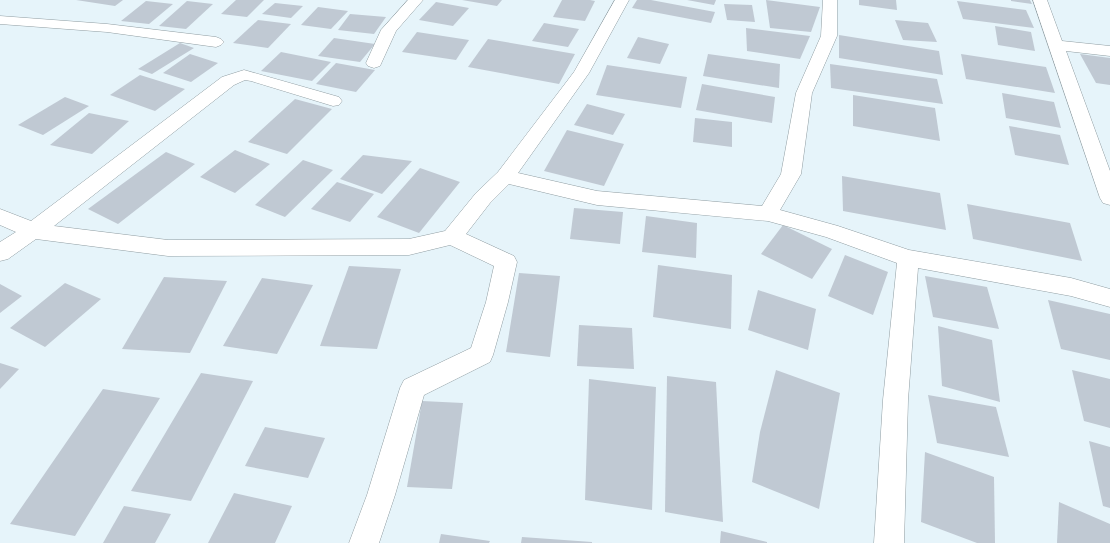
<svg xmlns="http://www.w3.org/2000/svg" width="1110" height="543" viewBox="0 0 1110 543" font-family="Jost,sans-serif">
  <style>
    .building { fill: #c0c9d3 }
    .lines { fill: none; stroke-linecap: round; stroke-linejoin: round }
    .street-casing { stroke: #909da2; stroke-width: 1 }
    .street { fill: #fff; fill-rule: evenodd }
  </style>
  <rect width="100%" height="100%" fill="#e6f4fa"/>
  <g class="building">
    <path d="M 76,0 L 123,0 L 115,6 Z"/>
    <path d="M 236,0 L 264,0 L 247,17 L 221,14 Z"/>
    <path d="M 462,0 L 502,0 L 497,6 Z"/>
    <path d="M 562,0 L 590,0 L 595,1 L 585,21 L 553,17 Z"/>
    <path d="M 637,0 L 651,0 L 715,12 L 711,23 L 632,8 Z"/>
    <path d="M 687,0 L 716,0 L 714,5 Z"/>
    <path d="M 766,0 L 820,7 L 811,32 L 770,28 Z"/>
    <path d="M 859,0 L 896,0 L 897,10 L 859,5 Z"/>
    <path d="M 1011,0 L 1030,0 L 1032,4 L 1011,1 Z"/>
    <path d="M 146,1 L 173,4 L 149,24 L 121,21 Z"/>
    <path d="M 187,1 L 213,4 L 186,29 L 159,26 Z"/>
    <path d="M 957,1 L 1026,10 L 1034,28 L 963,19 Z"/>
    <path d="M 436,2 L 469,8 L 453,26 L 419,20 Z"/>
    <path d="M 275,3 L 303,6 L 291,18 L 262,14 Z"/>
    <path d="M 724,4 L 752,5 L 755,22 L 727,20 Z"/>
    <path d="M 318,7 L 348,11 L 331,29 L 301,25 Z"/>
    <path d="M 350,14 L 386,17 L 374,34 L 338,30 Z"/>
    <path d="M 258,20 L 291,24 L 268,48 L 233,43 Z"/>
    <path d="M 895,20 L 928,23 L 937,42 L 903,40 Z"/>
    <path d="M 544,23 L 579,29 L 568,47 L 532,41 Z"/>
    <path d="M 995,26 L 1031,32 L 1035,51 L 998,45 Z"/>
    <path d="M 746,28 L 810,36 L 800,59 L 747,51 Z"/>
    <path d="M 417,32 L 469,40 L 456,60 L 402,52 Z"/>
    <path d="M 839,35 L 939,51 L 943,75 L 839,58 Z"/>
    <path d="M 638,37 L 669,44 L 660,64 L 627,58 Z"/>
    <path d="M 334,38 L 375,44 L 360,62 L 318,56 Z"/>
    <path d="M 488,39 L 575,54 L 559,84 L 468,67 Z"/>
    <path d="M 180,43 L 194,48 L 152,74 L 138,69 Z"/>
    <path d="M 281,52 L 331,62 L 312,81 L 261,71 Z"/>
    <path d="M 190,54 L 218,63 L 191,82 L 163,73 Z"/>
    <path d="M 708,54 L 780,64 L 779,88 L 703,76 Z"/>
    <path d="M 961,54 L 1046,67 L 1055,93 L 966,79 Z"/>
    <path d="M 1080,54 L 1110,58 L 1110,85 L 1096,83 Z"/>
    <path d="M 336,63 L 375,70 L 356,92 L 316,84 Z"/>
    <path d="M 830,64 L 937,79 L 943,104 L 831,88 Z"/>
    <path d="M 607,65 L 687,77 L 681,108 L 596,95 Z"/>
    <path d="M 140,75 L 185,89 L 155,111 L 110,95 Z"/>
    <path d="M 702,84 L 775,97 L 772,123 L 696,110 Z"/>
    <path d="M 1002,93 L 1054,102 L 1061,128 L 1006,118 Z"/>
    <path d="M 853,95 L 935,108 L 940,141 L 853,126 Z"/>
    <path d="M 65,97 L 89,106 L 43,135 L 18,125 Z"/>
    <path d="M 295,99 L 332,109 L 287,154 L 248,142 Z"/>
    <path d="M 587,104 L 625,114 L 613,135 L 574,125 Z"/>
    <path d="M 89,113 L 129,121 L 92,154 L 50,145 Z"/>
    <path d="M 695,118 L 732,122 L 732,147 L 693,142 Z"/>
    <path d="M 1009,126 L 1060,135 L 1069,165 L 1015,155 Z"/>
    <path d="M 567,130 L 624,144 L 604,186 L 544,171 Z"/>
    <path d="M 235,150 L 270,164 L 235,193 L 200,177 Z"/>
    <path d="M 166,152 L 195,164 L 118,224 L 88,209 Z"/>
    <path d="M 363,155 L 412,161 L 382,194 L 340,179 Z"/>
    <path d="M 303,160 L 333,170 L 285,217 L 255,205 Z"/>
    <path d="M 420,168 L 460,182 L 419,233 L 377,217 Z"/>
    <path d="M 842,176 L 940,193 L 946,230 L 843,211 Z"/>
    <path d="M 337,182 L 374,194 L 350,222 L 311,209 Z"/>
    <path d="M 967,204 L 1070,223 L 1082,261 L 973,239 Z"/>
    <path d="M 574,208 L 623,212 L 620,244 L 570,239 Z"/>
    <path d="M 646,216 L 697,223 L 696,258 L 642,252 Z"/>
    <path d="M 783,225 L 832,249 L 812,279 L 761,254 Z"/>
    <path d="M 845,255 L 888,272 L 873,315 L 828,296 Z"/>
    <path d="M 658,265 L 732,275 L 731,329 L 653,317 Z"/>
    <path d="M 349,266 L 401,269 L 377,349 L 320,346 Z"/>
    <path d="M 519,273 L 560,276 L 550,357 L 506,352 Z"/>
    <path d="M 925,276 L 987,287 L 999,329 L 933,317 Z"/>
    <path d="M 164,277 L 227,281 L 190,353 L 122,349 Z"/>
    <path d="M 262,278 L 313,285 L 277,354 L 223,346 Z"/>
    <path d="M 65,283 L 101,299 L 45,347 L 10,328 Z"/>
    <path d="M 0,284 L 22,296 L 0,313 Z"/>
    <path d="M 758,290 L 816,309 L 808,350 L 748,330 Z"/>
    <path d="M 1048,300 L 1110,314 L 1110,360 L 1061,349 Z"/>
    <path d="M 579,325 L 632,328 L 634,369 L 577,366 Z"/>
    <path d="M 938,326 L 992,340 L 1000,402 L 942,386 Z"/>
    <path d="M 0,363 L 19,369 L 0,389 Z"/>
    <path d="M 776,370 L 840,393 L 819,509 L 752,482 L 760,432 Z"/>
    <path d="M 1072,370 L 1110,379 L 1110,428 L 1084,421 Z"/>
    <path d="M 201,373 L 253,381 L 191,501 L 131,491 Z"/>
    <path d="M 667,376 L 716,382 L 723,522 L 665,512 Z"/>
    <path d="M 589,379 L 656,387 L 652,510 L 585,500 Z"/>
    <path d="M 103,389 L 160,398 L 75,536 L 10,524 Z"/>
    <path d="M 928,395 L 996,407 L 1009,457 L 937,443 Z"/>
    <path d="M 422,401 L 463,403 L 452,489 L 407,487 Z"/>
    <path d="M 265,427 L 325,438 L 308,478 L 245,466 Z"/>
    <path d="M 1089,441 L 1110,447 L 1110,508 L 1103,506 Z"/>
    <path d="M 925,452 L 994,477 L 995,543 L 977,543 L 921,522 Z"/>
    <path d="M 234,493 L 292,506 L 275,543 L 208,543 Z"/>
    <path d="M 1059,502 L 1110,524 L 1110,543 L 1057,543 Z"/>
    <path d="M 124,506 L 171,514 L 155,543 L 103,543 Z"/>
    <path d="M 721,531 L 767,542 L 767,543 L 720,543 Z"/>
    <path d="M 441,534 L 490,541 L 489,543 L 439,543 Z"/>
    <path d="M 522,537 L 592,542 L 592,543 L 521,543 Z"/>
  </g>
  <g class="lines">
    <g class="street-casing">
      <g id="street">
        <path d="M 408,0 L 423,0 L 396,31 L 380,66 L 374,68 L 368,66 L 366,63 L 381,30 Z"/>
        <path d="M 615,0 L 629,0 L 589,73 L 518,173 L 597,191 L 762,206 L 781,174 L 796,93 L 821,36 L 823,0 L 837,0 L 837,36 L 812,93 L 801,174 L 780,210 L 838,226 L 909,250 L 1071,278 L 1110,289 L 1110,307 L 1071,296 L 918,268 L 908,400 L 904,543 L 874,543 L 883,400 L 897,263 L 826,237 L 768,221 L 597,205 L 509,184 L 490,203 L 466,234 L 514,256 L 517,262 L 508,302 L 493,355 L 490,362 L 424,395 L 395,495 L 379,543 L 349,543 L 367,495 L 400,388 L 404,380 L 471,348 L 486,302 L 494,266 L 450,245 L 409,255 L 168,256 L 36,239 L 8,259 L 0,261 L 0,242 L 16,232 L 0,225 L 0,209 L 31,221 L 222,77 L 244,70 L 339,97 L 342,101 L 339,105 L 333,106 L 251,81 L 245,80 L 234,85 L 54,226 L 168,240 L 409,239 L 445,231 L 476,193 L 498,172 L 574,72 Z"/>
        <path d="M 1033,0 L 1047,0 L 1062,41 L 1110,46 L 1110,56 L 1066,51 L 1110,171 L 1110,205 L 1103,203 L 1100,198 Z"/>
        <path d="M 0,16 L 107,24 L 216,37 L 221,39 L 224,42 L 221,45 L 216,47 L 107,32 L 0,24 Z"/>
      </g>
    </g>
    <use href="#street" class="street"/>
  </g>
</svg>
